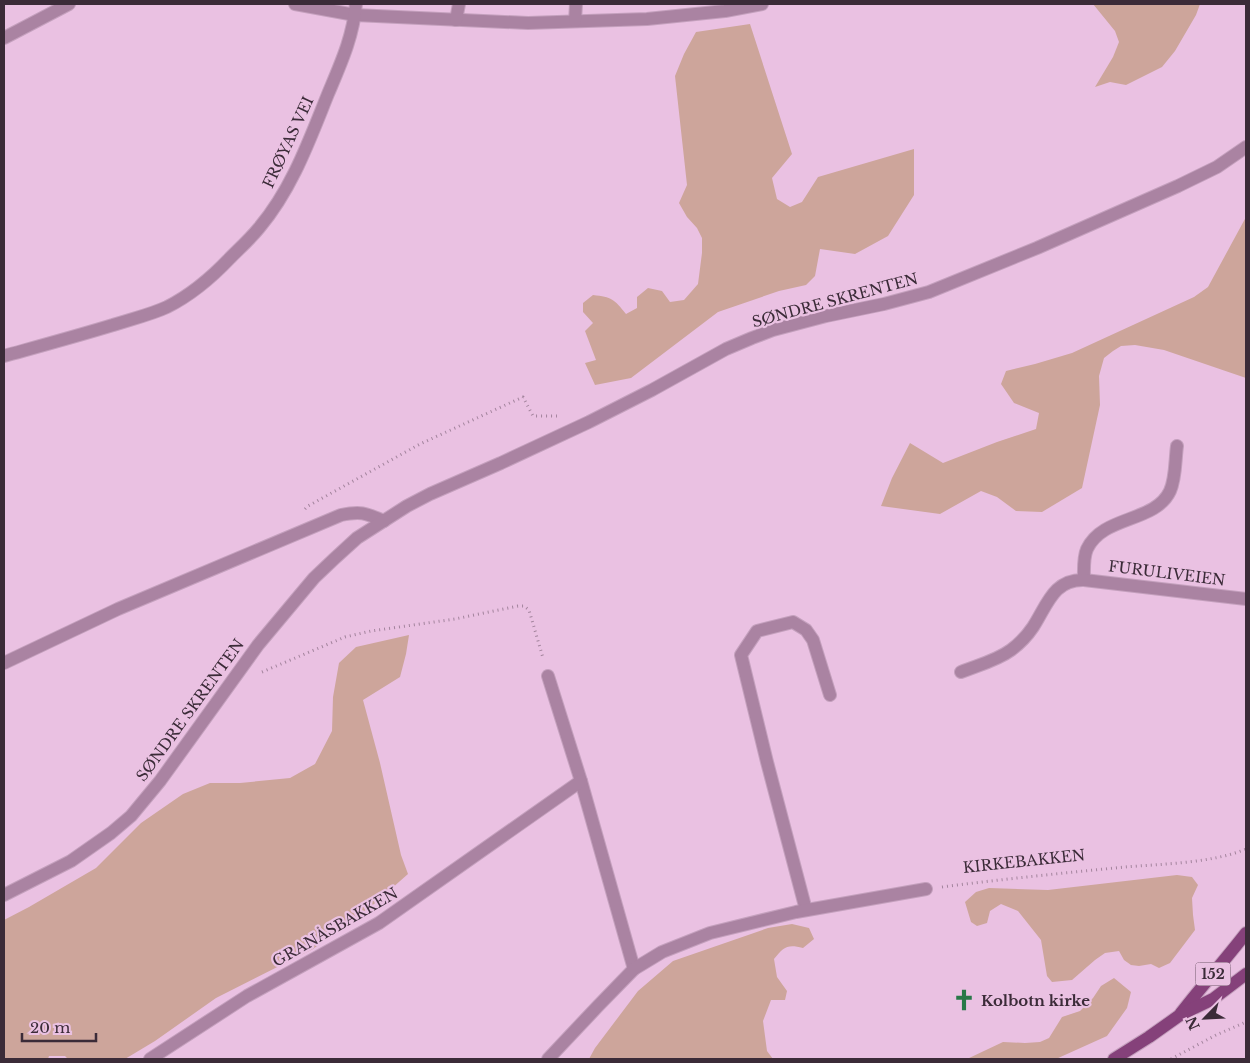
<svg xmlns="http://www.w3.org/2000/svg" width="1250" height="1063" viewBox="0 0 1250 1063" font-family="'Libre Baskerville',serif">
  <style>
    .green { fill: #cda59b }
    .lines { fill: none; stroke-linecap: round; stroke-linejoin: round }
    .minor-casing { stroke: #c4a0bd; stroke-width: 14 }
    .major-casing { stroke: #c4a0bd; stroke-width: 14 }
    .path { stroke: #a3849d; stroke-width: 3; stroke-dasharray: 1 4; stroke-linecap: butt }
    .minor { stroke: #aa83a2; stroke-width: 12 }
    .major { stroke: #85417a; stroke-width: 12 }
    .labels { text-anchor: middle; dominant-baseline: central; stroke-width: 4.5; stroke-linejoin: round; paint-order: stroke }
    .shield { fill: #eac1e2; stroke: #70586b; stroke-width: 1 }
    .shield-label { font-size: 14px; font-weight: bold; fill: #3b2b38 }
    .street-label { font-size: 15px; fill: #3b2b38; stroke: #eac1e2 }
    .poi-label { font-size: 15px; font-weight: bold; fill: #3b2b38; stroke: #eac1e2; text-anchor: start }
  </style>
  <rect width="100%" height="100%" fill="#eac1e2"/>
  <g class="green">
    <path d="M 1093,4 L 1200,4 L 1196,15 L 1175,51 L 1162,67 L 1126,85 L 1110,82 L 1095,87 L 1113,57 L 1119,42 L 1115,31 Z"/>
    <path d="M 750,24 L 792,154 L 772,178 L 777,199 L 790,207 L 802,202 L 818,177 L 914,149 L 914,195 L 888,236 L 855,254 L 820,249 L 815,276 L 806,285 L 779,291 L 718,312 L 631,378 L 595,385 L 585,363 L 596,360 L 585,331 L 593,323 L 583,312 L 583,303 L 593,295 C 612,297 614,299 626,314 L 637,308 L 637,297 L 648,288 L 662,291 L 670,302 L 684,300 L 698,284 L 702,253 L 702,238 L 697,228 L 687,217 L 679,203 L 687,185 L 675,76 L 684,54 L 696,32 Z"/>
    <path d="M 1246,217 L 1246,378 L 1164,350 L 1135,345 L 1121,346 L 1113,351 L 1104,358 L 1099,376 L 1100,405 L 1082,488 L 1042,512 L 1016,511 L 997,497 L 981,491 L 940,514 L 881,506 L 892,478 L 910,443 L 943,463 L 997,442 L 1036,429 L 1039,413 L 1014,403 L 1001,384 L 1006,371 L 1035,364 L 1072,353 L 1194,297 L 1208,287 Z"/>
    <path d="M 409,635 L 406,654 L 400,677 L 363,700 L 380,763 L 401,855 L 408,874 L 374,904 L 313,949 L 216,998 L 155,1041 L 125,1059 L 68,1059 L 65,1056 L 49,1056 L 48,1059 L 4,1059 L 4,920 L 29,907 L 96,868 L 141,823 L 183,794 L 210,783 L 240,783 L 290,778 L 315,764 L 332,731 L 333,697 L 339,663 L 356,647 Z"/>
    <path d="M 1177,875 L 1192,877 L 1198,885 L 1192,898 L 1193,915 L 1195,930 L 1170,963 L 1159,968 L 1151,964 L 1139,966 L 1131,965 L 1124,960 L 1119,951 L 1105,953 L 1095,960 L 1072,980 L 1052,982 L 1047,976 L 1041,940 L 1018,911 L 1001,904 L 990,911 L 987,923 L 977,926 L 971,922 L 965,902 L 976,892 L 989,888 L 1048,890 Z"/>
    <path d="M 792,924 L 809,928 L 814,939 L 803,948 C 787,944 784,947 774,959 L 777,977 L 787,991 L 785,1000 L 771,1000 L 763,1021 L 767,1051 L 773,1059 L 589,1059 L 595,1048 L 638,991 L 673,961 L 768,928 Z"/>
    <path d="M 1114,978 L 1131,992 L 1127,1008 L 1107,1036 L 1056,1059 L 967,1059 L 1003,1042 L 1025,1043 L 1040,1042 L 1049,1038 L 1062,1017 L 1080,1011 L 1093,998 L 1101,986 Z"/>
  </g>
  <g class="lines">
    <g class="minor-casing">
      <g id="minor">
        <path d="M 295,4 L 355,15 L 528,23 L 647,19 L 725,11 L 762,4"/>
        <path d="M 456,20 L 459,4"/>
        <path d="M 575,21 L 576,4"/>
        <path d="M 4,38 L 69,4"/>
        <path d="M 4,356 C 40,346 77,336 113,325 C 131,319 150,315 167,307 C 191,295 212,277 230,258 C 240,248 250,239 259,228 C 292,189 309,141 328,94 C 341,63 353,37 356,4"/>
        <path d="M 1084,580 C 1084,570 1083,558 1087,549 C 1103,515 1155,523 1170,491 C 1176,478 1175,460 1177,446"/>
        <path d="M 4,663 L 118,609 L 341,515 C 361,511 365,513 384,521"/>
        <path d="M 961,672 C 978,665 996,661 1011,650 C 1019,644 1027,636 1033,627 C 1047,606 1053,579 1084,580 L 1246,599"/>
        <path d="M 548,676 L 581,781 L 634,969"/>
        <path d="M 4,895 L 71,861 L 111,833 L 131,816 L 160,781 L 258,645 L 314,578 L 334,559 L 357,538 L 407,506 L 430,494 L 501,463 L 589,422 L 652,390 L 726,349 L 752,338 L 773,330 L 826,316 L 884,304 L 929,292 L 1037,248 L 1178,186 L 1217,167 L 1246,147"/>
        <path d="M 806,910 L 767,762 L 741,655 L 757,631 L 793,622 L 806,630 L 813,640 L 830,695"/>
        <path d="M 150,1059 L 247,996 L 379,923 L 581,781"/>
        <path d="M 548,1059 L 598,1006 L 634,969 L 662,952 L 710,933 L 796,912 L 926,889"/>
      </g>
    </g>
    <g class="major-casing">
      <g id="major">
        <path d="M 1181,1013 C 1202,986 1225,960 1246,933"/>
        <path d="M 1114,1059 L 1149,1037 L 1180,1015 L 1213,999 L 1246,974"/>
      </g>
    </g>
    <g class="path">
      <path d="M 305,509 L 308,506 L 420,444 L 523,397 L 533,416 L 557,416"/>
      <path d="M 262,672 L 345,637 L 371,631 L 455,619 L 518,606 L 524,606 L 529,610 L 543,658"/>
      <path d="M 942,887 C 1003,879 1064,873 1125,867 C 1162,864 1213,863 1246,849"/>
      <path d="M 1171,1059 L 1216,1035 L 1246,1022"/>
    </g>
    <use href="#minor" class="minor"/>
    <use href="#major" class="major"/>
  </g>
  <defs>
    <g id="church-bare" transform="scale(1.725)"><path d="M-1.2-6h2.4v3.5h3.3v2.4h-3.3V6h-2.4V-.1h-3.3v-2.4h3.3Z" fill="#287848" stroke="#eac1e2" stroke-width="2.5" paint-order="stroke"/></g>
  </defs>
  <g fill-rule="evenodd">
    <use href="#church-bare" x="964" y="1000"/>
  </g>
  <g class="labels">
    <rect class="shield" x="1195.5" y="962.5" width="35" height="23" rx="4"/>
    <g class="shield-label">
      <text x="1213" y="974">152</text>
    </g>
    <g class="street-label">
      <text transform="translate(288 142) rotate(-65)">FRØYAS VEI</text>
      <text transform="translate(835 300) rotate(-15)">SØNDRE SKRENTEN</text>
      <text transform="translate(1167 573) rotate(7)">FURULIVEIEN</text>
      <text transform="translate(190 710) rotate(-54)">SØNDRE SKRENTEN</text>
      <text transform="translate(1024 861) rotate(-6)">KIRKEBAKKEN</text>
      <text transform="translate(335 927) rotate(-30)">GRANÅSBAKKEN</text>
    </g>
    <g class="poi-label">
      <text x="981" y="1000">Kolbotn kirke</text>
    </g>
  </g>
  <rect width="1250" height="1063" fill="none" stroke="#3b2b38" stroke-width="10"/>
  <g transform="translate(1205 1018) rotate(246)" stroke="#eac1e2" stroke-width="4" paint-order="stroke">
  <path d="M0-4L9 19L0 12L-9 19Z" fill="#3b2b38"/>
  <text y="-8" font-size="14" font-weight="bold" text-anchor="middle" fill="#3b2b38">N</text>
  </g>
  <path d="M22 1033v8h74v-8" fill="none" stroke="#3b2b38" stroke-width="2.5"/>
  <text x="30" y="1033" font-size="15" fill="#3b2b38" stroke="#eac1e2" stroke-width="4" paint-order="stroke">20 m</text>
</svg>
